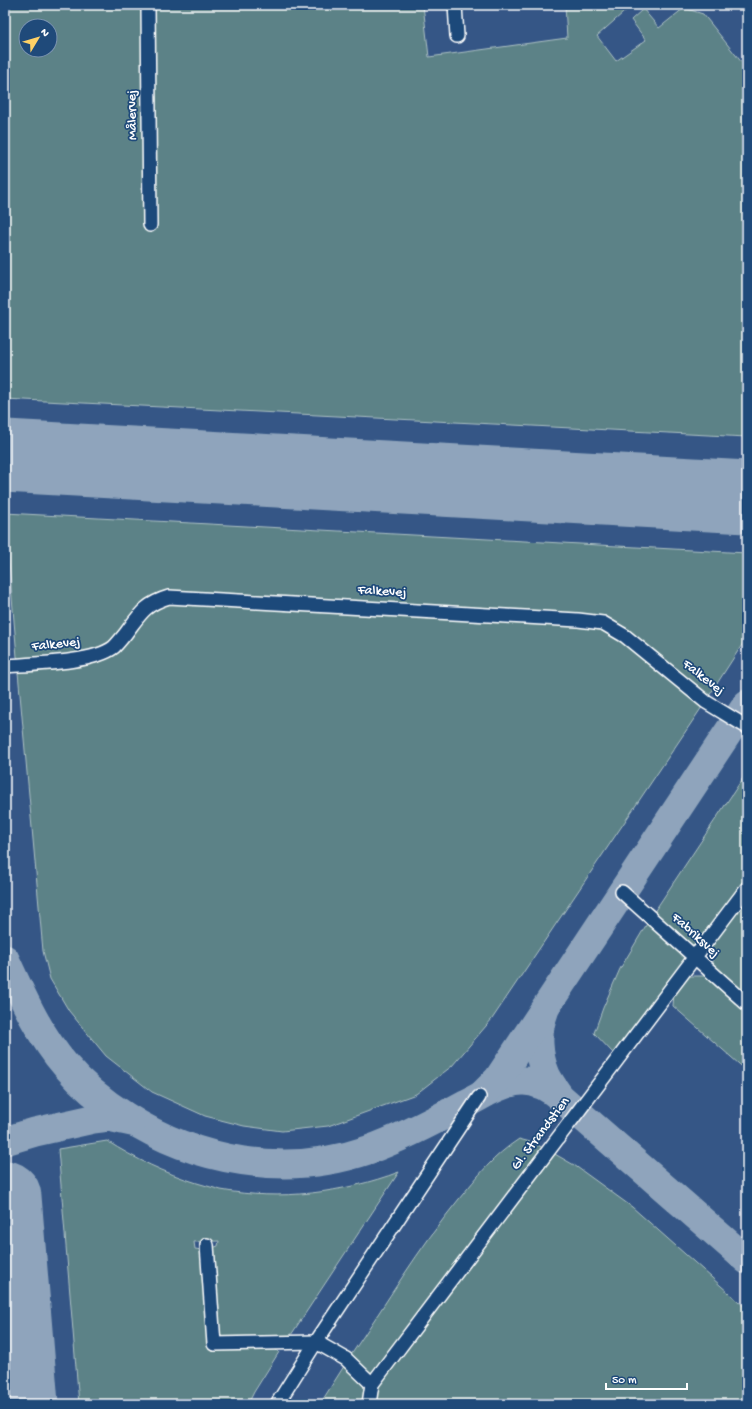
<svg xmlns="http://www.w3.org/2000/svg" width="752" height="1409" viewBox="0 0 752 1409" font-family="'Gochi Hand',sans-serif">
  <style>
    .built { fill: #345786; fill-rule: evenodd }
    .green { fill: #5b8287; stroke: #adc0c3; fill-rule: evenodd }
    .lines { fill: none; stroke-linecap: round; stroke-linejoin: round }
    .taxiway { stroke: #8fa4bc; stroke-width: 29 }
    .runway { stroke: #8fa4bc; stroke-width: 73 }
    .minor-casing { stroke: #fff; stroke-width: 16 }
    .minor { stroke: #1f4a7a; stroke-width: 13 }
    .labels { text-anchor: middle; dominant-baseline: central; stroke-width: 3.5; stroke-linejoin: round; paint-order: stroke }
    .street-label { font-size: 14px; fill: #fff; stroke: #1f4a7a }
  </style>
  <rect width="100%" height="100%" fill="#1f4a7a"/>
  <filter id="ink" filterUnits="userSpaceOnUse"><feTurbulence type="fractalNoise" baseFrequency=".025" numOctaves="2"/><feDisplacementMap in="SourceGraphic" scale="8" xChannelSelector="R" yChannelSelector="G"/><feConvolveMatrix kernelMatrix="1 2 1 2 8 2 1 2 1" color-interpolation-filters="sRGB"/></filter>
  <g filter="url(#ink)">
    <path class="built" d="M 5,5 L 747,5 L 747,1404 L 5,1404 ZM 26,26 L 50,26 L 50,50 L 26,50 Z"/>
    <g class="green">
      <path d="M 5,5 L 251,5 L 252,9 L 309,5 L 423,5 L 429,57 L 567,38 L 565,5 L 632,5 L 597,36 L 616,61 L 646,40 L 631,20 L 643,9 L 659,28 L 684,8 L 703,14 L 747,69 L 747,437 L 5,399 ZM 26,26 L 50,26 L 50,50 L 26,50 Z"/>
      <path d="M 5,513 L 747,553 L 747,637 L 707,699 L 611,624 L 167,593 L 118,638 L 98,652 L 22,661 L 17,657 Z"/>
      <path d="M 168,600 L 603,627 L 704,704 L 492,1019 L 452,1066 L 416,1094 L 328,1126 L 282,1131 L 244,1126 L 205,1116 L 152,1092 L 106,1056 L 69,1011 L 50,979 L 43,951 L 18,672 L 88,661 L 141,618 Z"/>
      <path d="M 747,772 L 747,878 L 694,949 L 654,912 Z"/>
      <path d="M 747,895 L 747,998 L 715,970 L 709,946 Z"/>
      <path d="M 648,922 L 687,956 L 614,1054 L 594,1033 L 603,1008 L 620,969 Z"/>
      <path d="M 690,976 L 709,976 L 747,1009 L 747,1071 L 673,1006 L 674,993 Z"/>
      <path d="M 519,1139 L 534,1143 L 543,1148 L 460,1257 L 374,1373 L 368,1374 L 351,1355 C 386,1303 419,1248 459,1199 C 478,1176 493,1156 519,1139 Z"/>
      <path d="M 107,1141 C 135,1159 165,1173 197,1183 C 205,1185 213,1188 221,1190 C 280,1201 343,1193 399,1172 L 289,1338 L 218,1341 L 212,1248 L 218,1246 L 219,1241 L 194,1242 L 195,1249 L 202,1250 L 211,1348 L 271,1347 L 279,1352 L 254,1392 L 248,1404 L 79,1404 L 58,1149 Z"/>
      <path d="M 553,1153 L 574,1165 L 632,1207 L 747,1309 L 747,1404 L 373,1404 L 378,1386 Z"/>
      <path d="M 346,1363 L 365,1385 L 362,1404 L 320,1404 Z"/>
    </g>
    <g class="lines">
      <g class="taxiway">
        <path d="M 710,495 L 747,491"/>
        <path d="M 5,959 C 22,996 39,1035 66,1066 C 83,1086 103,1102 125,1116 C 196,1162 287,1178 368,1150 C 402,1138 434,1121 465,1104 C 480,1097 497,1085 514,1082 C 531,1078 547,1086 560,1097"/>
        <path d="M 544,1012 C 536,1032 538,1056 546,1075 C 550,1083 555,1090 560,1097 L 747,1260"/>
        <path d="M 483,1094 L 498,1079 L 747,704"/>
        <path d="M 5,1141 L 35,1132 L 93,1119 L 109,1117 L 132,1122"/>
      </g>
      <g class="runway">
        <path d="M 5,456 L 747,497"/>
        <path d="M 5,1197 L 22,1404"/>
      </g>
      <g class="minor-casing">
        <g id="minor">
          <path d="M 148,5 L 150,225"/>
          <path d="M 455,5 L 457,36"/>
          <path d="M 5,666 C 32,664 94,663 114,647 C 118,643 122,638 126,633 C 140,614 145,604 169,597 L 578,620 L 603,623 L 625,636 L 706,702 L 747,727"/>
          <path d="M 622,892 L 747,1004"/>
          <path d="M 207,1245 L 214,1344 L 316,1342 L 346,1359 L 372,1384"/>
          <path d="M 277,1404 L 316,1342 L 479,1097"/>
          <path d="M 369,1404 L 372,1384 L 747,888"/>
        </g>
      </g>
      <use href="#minor" class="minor"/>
    </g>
  </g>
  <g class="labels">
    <g class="street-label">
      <text transform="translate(133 115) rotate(-91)">Målervej</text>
      <text transform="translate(382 592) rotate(3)">Falkevej</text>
      <text transform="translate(56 645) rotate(-6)">Falkevej</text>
      <text transform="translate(703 678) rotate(38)">Falkevej</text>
      <text transform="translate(695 936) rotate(42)">Fabriksvej</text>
      <text transform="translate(541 1134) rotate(-53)">Gl. Strandstien</text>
    </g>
  </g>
  <rect width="752" height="1409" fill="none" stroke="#1f4a7a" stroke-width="20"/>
  <rect x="10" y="10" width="732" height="1389" fill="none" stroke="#fff" stroke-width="1.5" filter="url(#ink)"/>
  <g transform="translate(38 38) rotate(52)"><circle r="19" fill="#1f4a7a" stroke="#7992af"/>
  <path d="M0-3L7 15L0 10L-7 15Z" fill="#ffd166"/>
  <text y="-6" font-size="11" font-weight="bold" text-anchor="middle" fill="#ffffff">N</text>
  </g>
  <path d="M606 1383v6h81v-6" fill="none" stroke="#ffffff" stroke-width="2"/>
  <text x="612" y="1383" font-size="12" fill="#ffffff" stroke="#1f4a7a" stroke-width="3" paint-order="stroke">50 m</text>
</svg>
